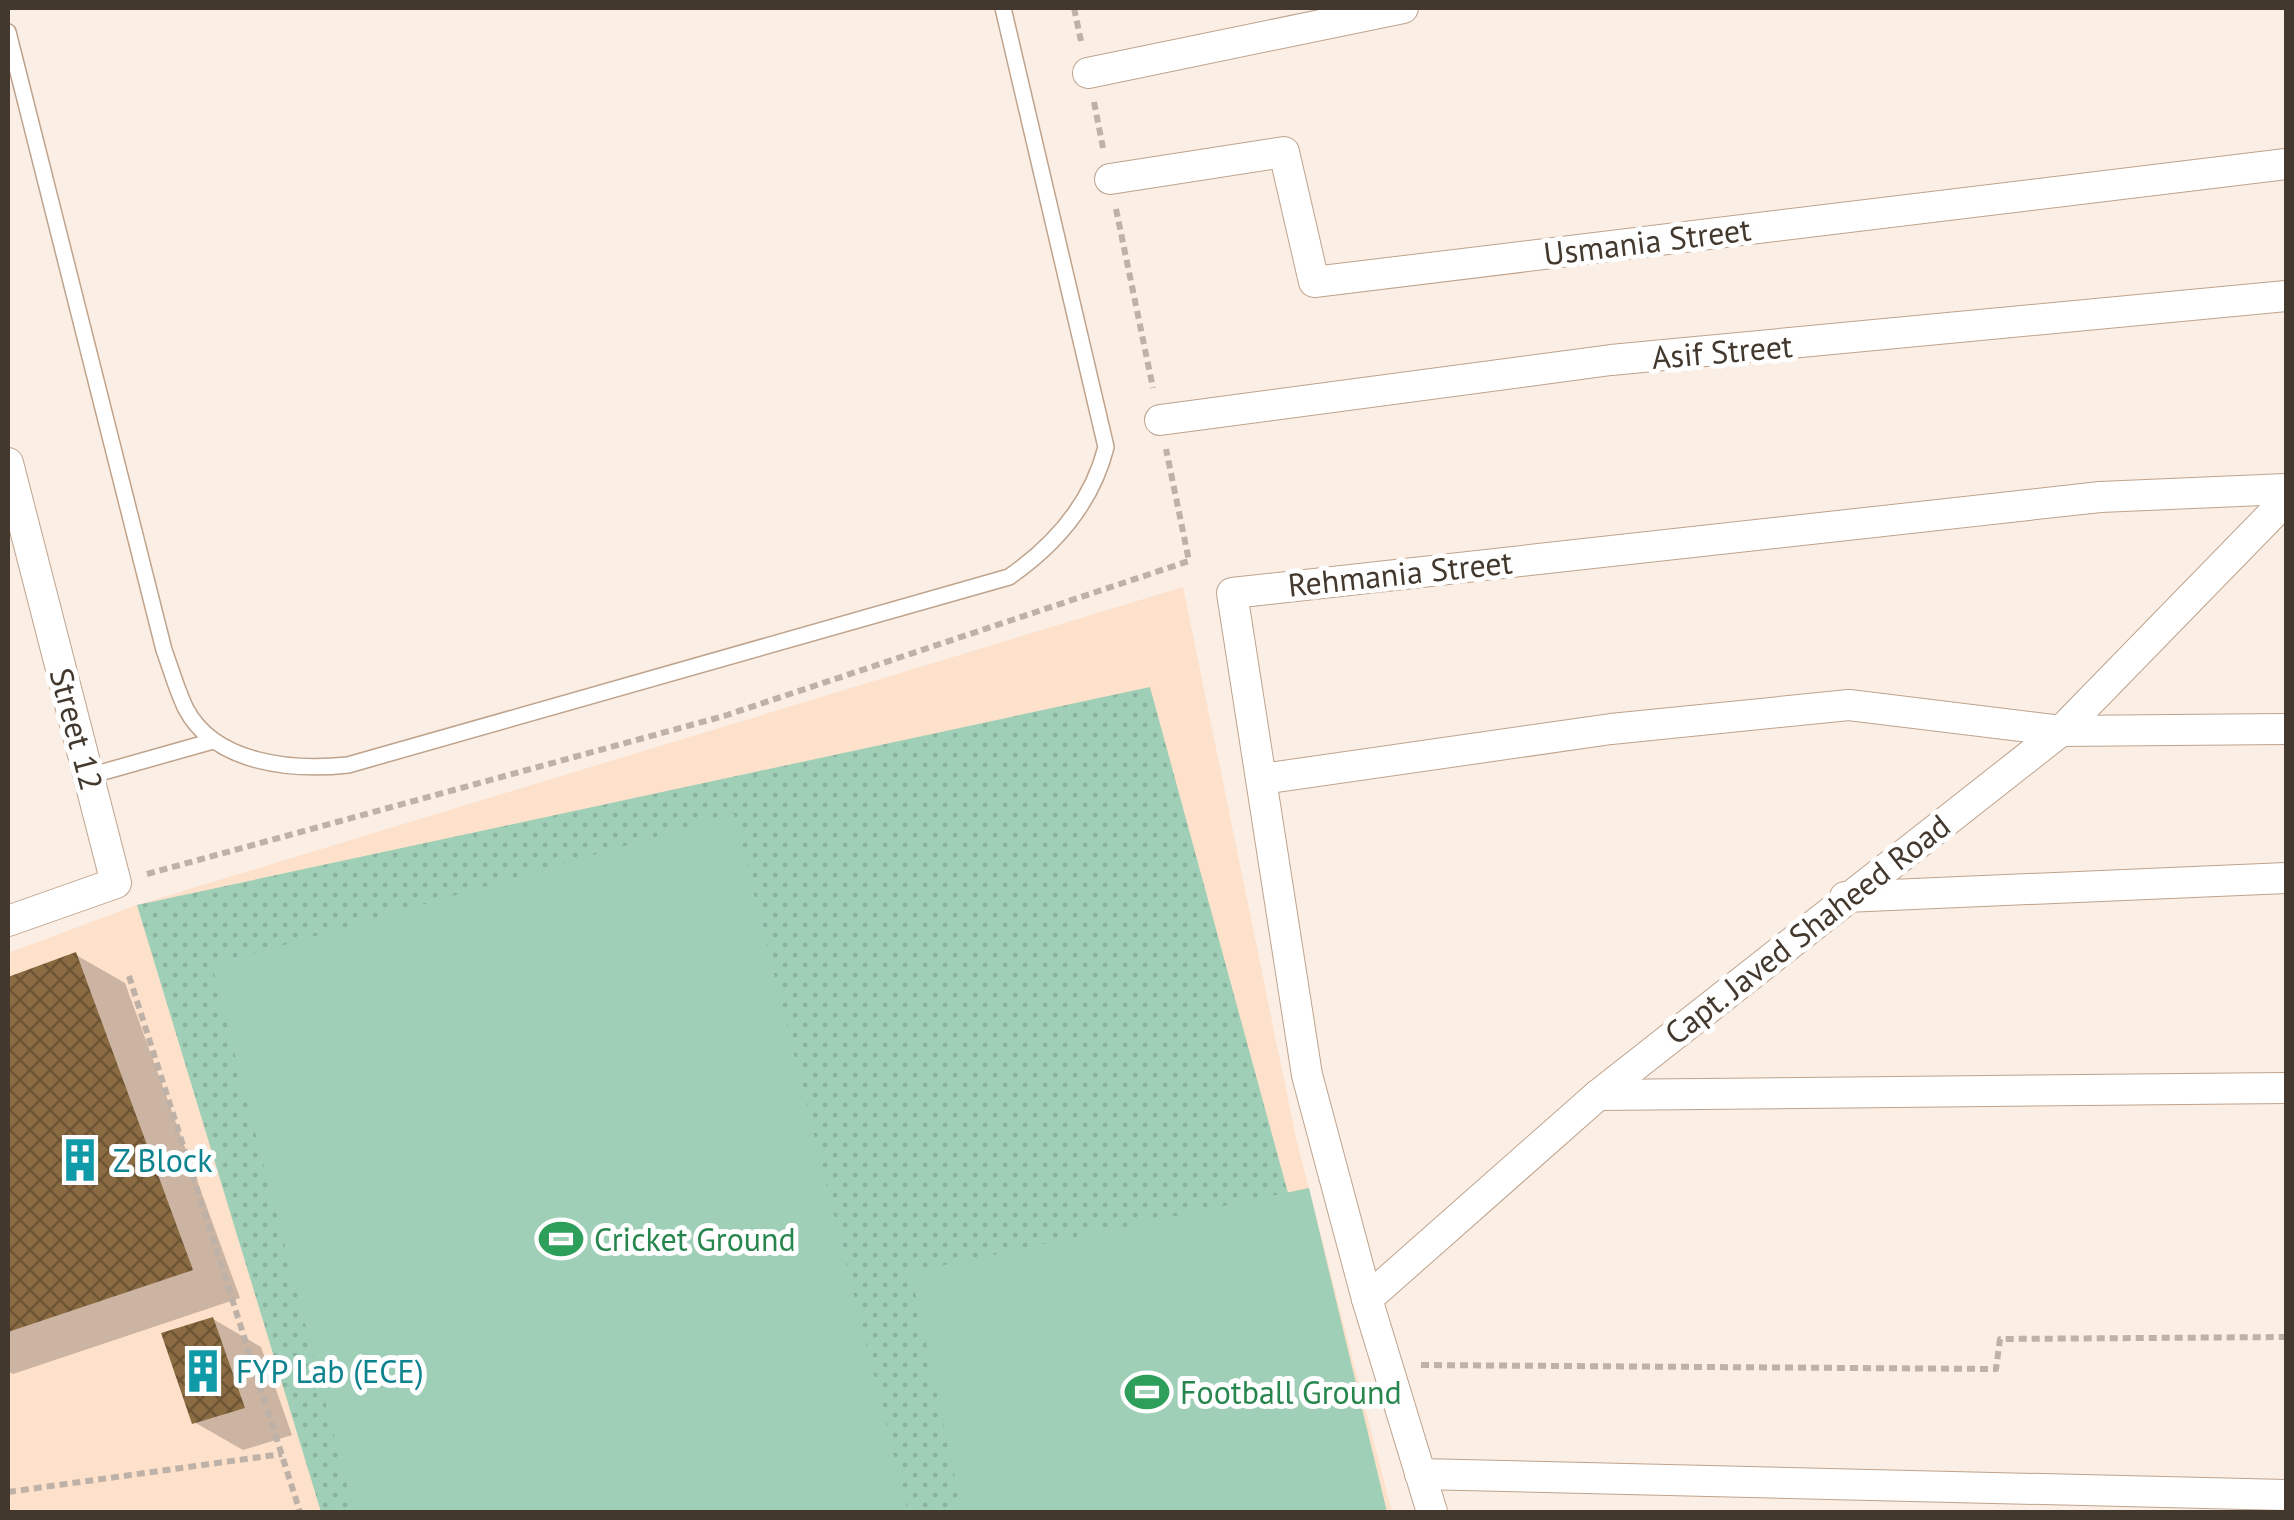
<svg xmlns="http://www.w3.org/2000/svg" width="2294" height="1520" viewBox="0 0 2294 1520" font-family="'PT Sans',sans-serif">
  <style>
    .built { fill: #fee1ca }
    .green { fill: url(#green-dots) }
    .pitch { fill: #9fcfb7 }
    .shadow { fill: #0003 }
    .building { fill: url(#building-cross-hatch) }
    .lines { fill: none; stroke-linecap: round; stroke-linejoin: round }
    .lane-casing { stroke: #bfa38c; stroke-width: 18 }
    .street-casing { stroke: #bfa38c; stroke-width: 32 }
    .path { stroke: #bdb1a8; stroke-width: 6; stroke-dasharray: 8 5; stroke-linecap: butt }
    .lane { stroke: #fff; stroke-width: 15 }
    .street { stroke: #fff; stroke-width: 30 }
    .labels { text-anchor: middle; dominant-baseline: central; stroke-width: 10; stroke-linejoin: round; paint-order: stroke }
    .street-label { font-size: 32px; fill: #43382e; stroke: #fefefe }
    .culture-label { font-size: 32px; fill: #0d838f; stroke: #fefefe; text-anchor: start }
    .leisure-label { font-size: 32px; fill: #27864d; stroke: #fefefe; text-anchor: start }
  </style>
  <defs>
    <pattern id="green-dots" width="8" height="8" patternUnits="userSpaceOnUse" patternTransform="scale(2.5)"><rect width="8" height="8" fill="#9fcfb7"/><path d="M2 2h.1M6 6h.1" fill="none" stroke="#8ab29e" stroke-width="1.8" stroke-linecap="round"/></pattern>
    <pattern id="building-cross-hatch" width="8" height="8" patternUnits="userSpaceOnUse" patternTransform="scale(2.5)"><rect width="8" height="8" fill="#8b6b41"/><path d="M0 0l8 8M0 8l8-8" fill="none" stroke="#6d5434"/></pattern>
  </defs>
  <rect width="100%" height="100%" fill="#faeee5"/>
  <path class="built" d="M 1183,587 L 1296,1138 L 1392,1512 L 8,1512 L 8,953 L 137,905 Z"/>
  <path class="green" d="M 1150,687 L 1375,1512 L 321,1512 L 137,905 Z"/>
  <g class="pitch">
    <path d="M 734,814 L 908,1512 L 354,1512 L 212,966 Z"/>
    <path d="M 1309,1188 L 1387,1512 L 962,1512 L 911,1272 Z"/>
  </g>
  <g class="shadow">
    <path d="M 76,955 L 125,983 L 240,1298 L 13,1374 L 8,1371 L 8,980 Z"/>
    <path d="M 213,1319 L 261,1347 L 292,1435 L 243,1450 L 194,1422 Z"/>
  </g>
  <g class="building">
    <path d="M 76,952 L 193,1270 L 8,1332 L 8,977 Z"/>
    <path d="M 213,1317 L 245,1408 L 192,1424 L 161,1333 Z"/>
  </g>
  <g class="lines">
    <g class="lane-casing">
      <g id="lane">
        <path d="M 8,32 L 164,650 C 171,669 177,691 186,709 C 215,764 293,771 348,765 L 1009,577 C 1055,545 1092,503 1106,447 L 1003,8"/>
        <path d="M 89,776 L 213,741"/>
      </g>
    </g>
    <g class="street-casing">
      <g id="street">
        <path d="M 1088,73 L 1403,8"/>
        <path d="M 1110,179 L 1284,152 L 1314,282 L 2286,164"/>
        <path d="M 1160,420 L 1611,360 L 2286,296"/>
        <path d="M 8,463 L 116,883 L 8,921"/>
        <path d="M 1262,779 L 1611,729 L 1849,705 L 2061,731 L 2286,729"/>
        <path d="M 1845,897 L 2286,878"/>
        <path d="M 1598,1095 L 2286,1088"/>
        <path d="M 1367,1299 L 1307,1075 L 1232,593 L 2100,497 L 2286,489"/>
        <path d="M 1420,1474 L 2286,1495"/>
        <path d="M 1432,1512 L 1367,1299 L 1598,1095 L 2061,731 L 2286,500"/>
      </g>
    </g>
    <g class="path">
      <path d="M 1074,8 L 1081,41"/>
      <path d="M 1094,102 L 1103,148"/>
      <path d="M 1116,209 L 1153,388"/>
      <path d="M 147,874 L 724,716 L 1189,561 L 1166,449"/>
      <path d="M 129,976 L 300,1512"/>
      <path d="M 1421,1365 L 1996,1369 L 2000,1339 L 2286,1337"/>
      <path d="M 8,1492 L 282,1454"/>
    </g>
    <use href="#lane" class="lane"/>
    <use href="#street" class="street"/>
  </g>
  <defs>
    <g id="building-bare" transform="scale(3.45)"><path d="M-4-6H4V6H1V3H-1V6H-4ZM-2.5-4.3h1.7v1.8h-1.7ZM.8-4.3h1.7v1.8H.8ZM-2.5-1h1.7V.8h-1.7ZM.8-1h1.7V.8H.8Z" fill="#0f9aa8" stroke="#fefefe" stroke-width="2.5" paint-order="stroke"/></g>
    <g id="stadium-bare" transform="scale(3.45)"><path d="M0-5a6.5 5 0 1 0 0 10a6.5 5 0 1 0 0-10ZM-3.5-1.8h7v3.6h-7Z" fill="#2e9e5b" stroke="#fefefe" stroke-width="2.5" paint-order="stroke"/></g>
  </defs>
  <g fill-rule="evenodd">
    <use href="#building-bare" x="80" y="1160"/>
    <use href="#stadium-bare" x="561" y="1239"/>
    <use href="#building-bare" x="203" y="1371"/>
    <use href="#stadium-bare" x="1147" y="1392"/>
  </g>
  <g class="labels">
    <g class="street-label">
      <text transform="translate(1647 241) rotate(-7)">Usmania Street</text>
      <text transform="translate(1722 351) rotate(-5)">Asif Street</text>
      <text transform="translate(1400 573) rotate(-6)">Rehmania Street</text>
      <text transform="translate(77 729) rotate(75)">Street 12</text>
      <text transform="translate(1807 929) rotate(-38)">Capt. Javed Shaheed Road</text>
    </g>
    <g class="culture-label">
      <text x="113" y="1160">Z Block</text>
      <text x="236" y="1371">FYP Lab (ECE)</text>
    </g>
    <g class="leisure-label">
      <text x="594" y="1239">Cricket Ground</text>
      <text x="1180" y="1392">Football Ground</text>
    </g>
  </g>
  <rect width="2294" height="1520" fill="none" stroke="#43382e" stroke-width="20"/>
</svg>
